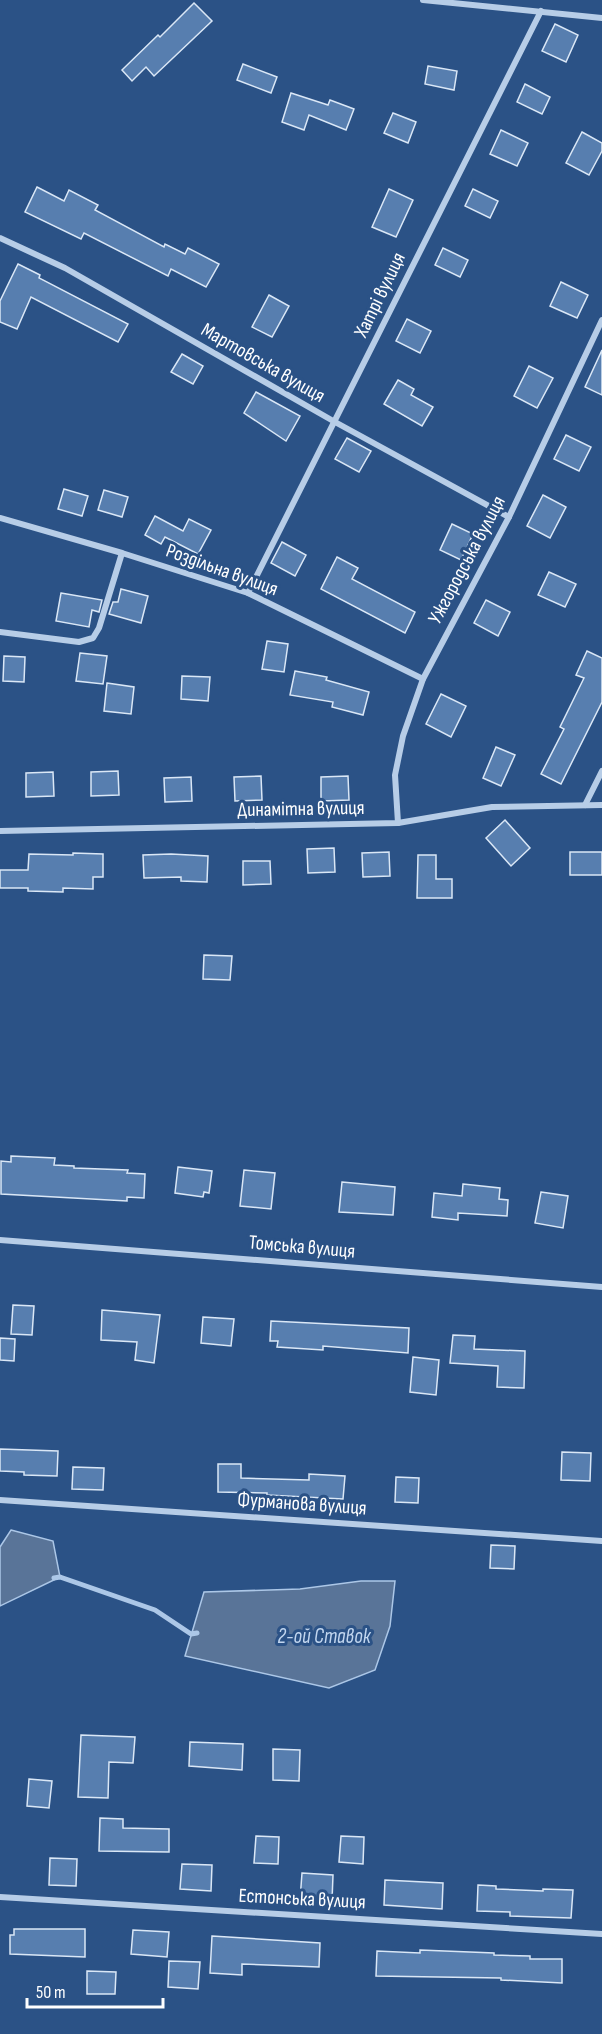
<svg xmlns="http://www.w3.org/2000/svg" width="602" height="2034" font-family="'Sofia Sans Condensed',sans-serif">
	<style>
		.water { fill: #597498; stroke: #acc7e7; stroke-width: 1.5 }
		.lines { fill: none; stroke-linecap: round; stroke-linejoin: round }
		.stream { stroke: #acc7e7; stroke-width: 5 }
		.building { fill: #577eaf; stroke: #dae7f6; stroke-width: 1.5 }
		.minor { stroke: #b7cde7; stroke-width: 6 }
		.labels { text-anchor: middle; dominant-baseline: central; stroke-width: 6; stroke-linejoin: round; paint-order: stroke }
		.street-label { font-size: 20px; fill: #fff; stroke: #2b5286 }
		.water-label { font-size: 21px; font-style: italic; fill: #c2d6ef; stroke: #2b5286 }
	</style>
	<rect width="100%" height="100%" fill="#2b5286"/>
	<g class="water">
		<polygon points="11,1530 53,1541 60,1577 0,1606 0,1547"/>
		<polygon points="361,1581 395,1581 390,1626 375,1670 329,1688 185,1656 204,1592 300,1589"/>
	</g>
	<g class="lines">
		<polyline class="stream" points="54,1578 60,1577 155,1610 191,1634 197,1633"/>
	</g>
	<g class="building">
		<polygon points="194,3 212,21 154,76 146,67 132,81 122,70 158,35 160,37"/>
		<polygon points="555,24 578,35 566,62 542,51"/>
		<polygon points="243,64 277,77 271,93 237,80"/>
		<polygon points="428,66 457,71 454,90 425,84"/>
		<polygon points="525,84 550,97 542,114 517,102"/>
		<polygon points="291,93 328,105 330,100 354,109 346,130 309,115 304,130 282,122"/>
		<polygon points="393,113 416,122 408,143 384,133"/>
		<polygon points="501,130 528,143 517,166 490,154"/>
		<polygon points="582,132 602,143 602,151 589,175 566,163"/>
		<polygon points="37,187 64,201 69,190 98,205 95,210 164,247 165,244 185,254 188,248 219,264 206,287 171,269 168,276 84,233 81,239 25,212"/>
		<polygon points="389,189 413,200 396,237 372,227"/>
		<polygon points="473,189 498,201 490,218 465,206"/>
		<polygon points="443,248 468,260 460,277 435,265"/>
		<polygon points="18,264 40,275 39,278 128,324 118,342 31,297 17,329 0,322 0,301"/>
		<polygon points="561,282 588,295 577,318 550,306"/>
		<polygon points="269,295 289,306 272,337 252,327"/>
		<polygon points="407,319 431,331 420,353 396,341"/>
		<polygon points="602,350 602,395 585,387"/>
		<polygon points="182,354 203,366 193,384 171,372"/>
		<polygon points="529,366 553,378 537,408 514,396"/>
		<polygon points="398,380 414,389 411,395 433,407 422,426 384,404"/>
		<polygon points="256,392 300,416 286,441 244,413"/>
		<polygon points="566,435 591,447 579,471 554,459"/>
		<polygon points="347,438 371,451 359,472 335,459"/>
		<polygon points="64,489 88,496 82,516 58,509"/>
		<polygon points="104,490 128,497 122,517 98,510"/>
		<polygon points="543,495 566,507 550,538 527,526"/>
		<polygon points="155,516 183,531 189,519 211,530 198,554 165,537 161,544 145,535"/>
		<polygon points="452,524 473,534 461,560 440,550"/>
		<polygon points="282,542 306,555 295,576 271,563"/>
		<polygon points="337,557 358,568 352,579 415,612 405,633 321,589"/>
		<polygon points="549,572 576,584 565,607 538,595"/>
		<polygon points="121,589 148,596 141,623 109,614 113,602 118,602"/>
		<polygon points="61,593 102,600 99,612 92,610 89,627 56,621"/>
		<polygon points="486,600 510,612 498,636 474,623"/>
		<polygon points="267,641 288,644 284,672 262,669"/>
		<polygon points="587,651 602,658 602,702 561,784 541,774 564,729 560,727 584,678 576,675"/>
		<polygon points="80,653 107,656 103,684 76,681"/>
		<polygon points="4,656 25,657 24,682 3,681"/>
		<polygon points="295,671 327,677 326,680 369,692 363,715 332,707 333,702 290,695"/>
		<polygon points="182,676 210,677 208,701 181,699"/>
		<polygon points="107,683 134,687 131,714 104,711"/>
		<polygon points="441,694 466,706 451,737 426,724"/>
		<polygon points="496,747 515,755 501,786 483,778"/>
		<polygon points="118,771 119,795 91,796 91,772"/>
		<polygon points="53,772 54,796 26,797 26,773"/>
		<polygon points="261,776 262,800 235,801 234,777"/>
		<polygon points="348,776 349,800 321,801 321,777"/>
		<polygon points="191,777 192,801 165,802 164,778"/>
		<polygon points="505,820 530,848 511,866 486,838"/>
		<polygon points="334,848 335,872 308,873 307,849"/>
		<polygon points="389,852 390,876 363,877 362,853"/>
		<rect x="570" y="852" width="32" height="23"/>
		<polygon points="73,853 103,854 103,877 93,877 93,889 63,888 63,892 28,891 28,888 0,888 0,870 28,870 29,854 73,855"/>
		<polygon points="171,854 208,856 207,882 181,881 181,877 144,878 143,855"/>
		<polygon points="418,855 436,855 436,879 452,879 452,898 417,898"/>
		<polygon points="243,861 270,861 271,884 243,885"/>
		<polygon points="204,955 232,956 230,980 203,979"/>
		<polygon points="11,1156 55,1158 54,1165 74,1166 74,1168 128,1170 127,1173 145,1174 144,1198 127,1197 127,1201 1,1194 1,1161 11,1162"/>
		<polygon points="178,1167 212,1171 209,1193 204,1192 203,1197 175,1193"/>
		<polygon points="244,1170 275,1173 271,1209 240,1206"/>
		<polygon points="342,1182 395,1187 393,1215 339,1212"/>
		<polygon points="463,1184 500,1188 499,1199 508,1200 507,1216 458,1213 458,1220 432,1217 434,1193 462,1196"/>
		<polygon points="541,1192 568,1196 563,1228 535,1223"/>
		<polygon points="13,1305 34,1306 32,1335 11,1334"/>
		<polygon points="102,1310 160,1315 154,1363 135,1360 137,1342 101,1340"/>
		<polygon points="203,1317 234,1319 231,1346 201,1343"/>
		<polygon points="271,1321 409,1328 408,1353 323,1346 323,1350 277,1347 278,1341 270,1341"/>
		<polygon points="453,1335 475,1336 474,1349 525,1351 524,1388 497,1387 498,1366 450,1363"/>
		<polygon points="0,1338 15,1339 14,1361 0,1360"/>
		<polygon points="413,1357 439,1360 436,1395 410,1392"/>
		<polygon points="0,1449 58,1451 57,1476 24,1475 24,1472 0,1471"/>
		<polygon points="562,1452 591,1453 590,1481 561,1480"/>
		<polygon points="218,1464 241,1464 241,1478 309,1480 309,1474 345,1476 343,1499 267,1495 267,1493 218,1492"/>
		<polygon points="73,1467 104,1468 103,1490 72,1489"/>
		<polygon points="396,1477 419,1478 418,1503 395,1502"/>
		<polygon points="491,1545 515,1546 514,1569 490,1568"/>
		<polygon points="81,1735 135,1737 133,1763 109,1762 108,1798 78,1797"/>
		<polygon points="190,1742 243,1744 242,1770 189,1766"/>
		<polygon points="273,1749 300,1750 299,1781 273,1780"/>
		<polygon points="29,1779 52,1781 49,1808 27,1806"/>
		<polygon points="100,1818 123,1819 123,1828 169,1829 169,1852 99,1851"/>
		<polygon points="256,1836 279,1837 278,1864 254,1863"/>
		<polygon points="341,1836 364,1837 363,1864 339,1862"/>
		<polygon points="50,1858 77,1859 76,1886 49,1885"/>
		<polygon points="182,1864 212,1865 211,1891 180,1889"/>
		<polygon points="302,1873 333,1875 332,1901 300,1900"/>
		<polygon points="385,1880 443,1883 442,1909 384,1905"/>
		<polygon points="478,1885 496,1886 496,1889 543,1891 543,1889 573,1890 571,1918 510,1916 510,1912 477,1911"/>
		<polygon points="14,1929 85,1929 85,1957 10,1954 10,1935 14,1935"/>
		<polygon points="133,1930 169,1932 167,1957 131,1954"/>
		<polygon points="212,1936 320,1943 319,1967 242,1964 242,1975 210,1973"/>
		<polygon points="420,1950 494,1953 494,1955 530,1956 530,1959 562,1959 562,1983 501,1980 501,1978 376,1976 377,1951 420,1953"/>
		<polygon points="169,1961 200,1962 198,1989 168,1987"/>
		<polygon points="87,1971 116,1972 115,1994 87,1994"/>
	</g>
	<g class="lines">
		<g class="minor">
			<polyline points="423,0 602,18"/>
			<polyline points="0,238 65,268 335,422 509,517"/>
			<polyline points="0,518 122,553 248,593 423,679"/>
			<polyline points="248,593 541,11"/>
			<polyline points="0,632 79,642 93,638 99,628 122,553"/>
			<polyline points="585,805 602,771"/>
			<polyline points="398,823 395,775 403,736 423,679 509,517 602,320"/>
			<polyline points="0,831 398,823 492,807 602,805"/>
			<polyline points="0,1240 602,1287"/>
			<polyline points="0,1500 602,1541"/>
			<polyline points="0,1897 602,1934"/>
		</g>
	</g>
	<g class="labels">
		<g class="street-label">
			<text transform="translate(380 295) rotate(-64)">Хатрі вулиця</text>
			<text transform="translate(263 363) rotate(30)">Мартовська вулиця</text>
			<text transform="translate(467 560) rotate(-62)">Ужгородська вулиця</text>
			<text transform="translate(222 570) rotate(20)">Роздільна вулиця</text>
			<text transform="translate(301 809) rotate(-1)">Динамітна вулиця</text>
			<text transform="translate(302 1247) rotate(5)">Томська вулиця</text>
			<text transform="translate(302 1504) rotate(4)">Фурманова вулиця</text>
			<text transform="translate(302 1899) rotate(3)">Естонська вулиця</text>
		</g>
		<g class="water-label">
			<text x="324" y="1636">2-ой Ставок</text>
		</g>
	</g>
	<path d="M27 1998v9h136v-9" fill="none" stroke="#ffffff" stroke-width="3"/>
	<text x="36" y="1998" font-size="18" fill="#ffffff" stroke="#2b5286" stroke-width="4.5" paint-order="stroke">50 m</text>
</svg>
